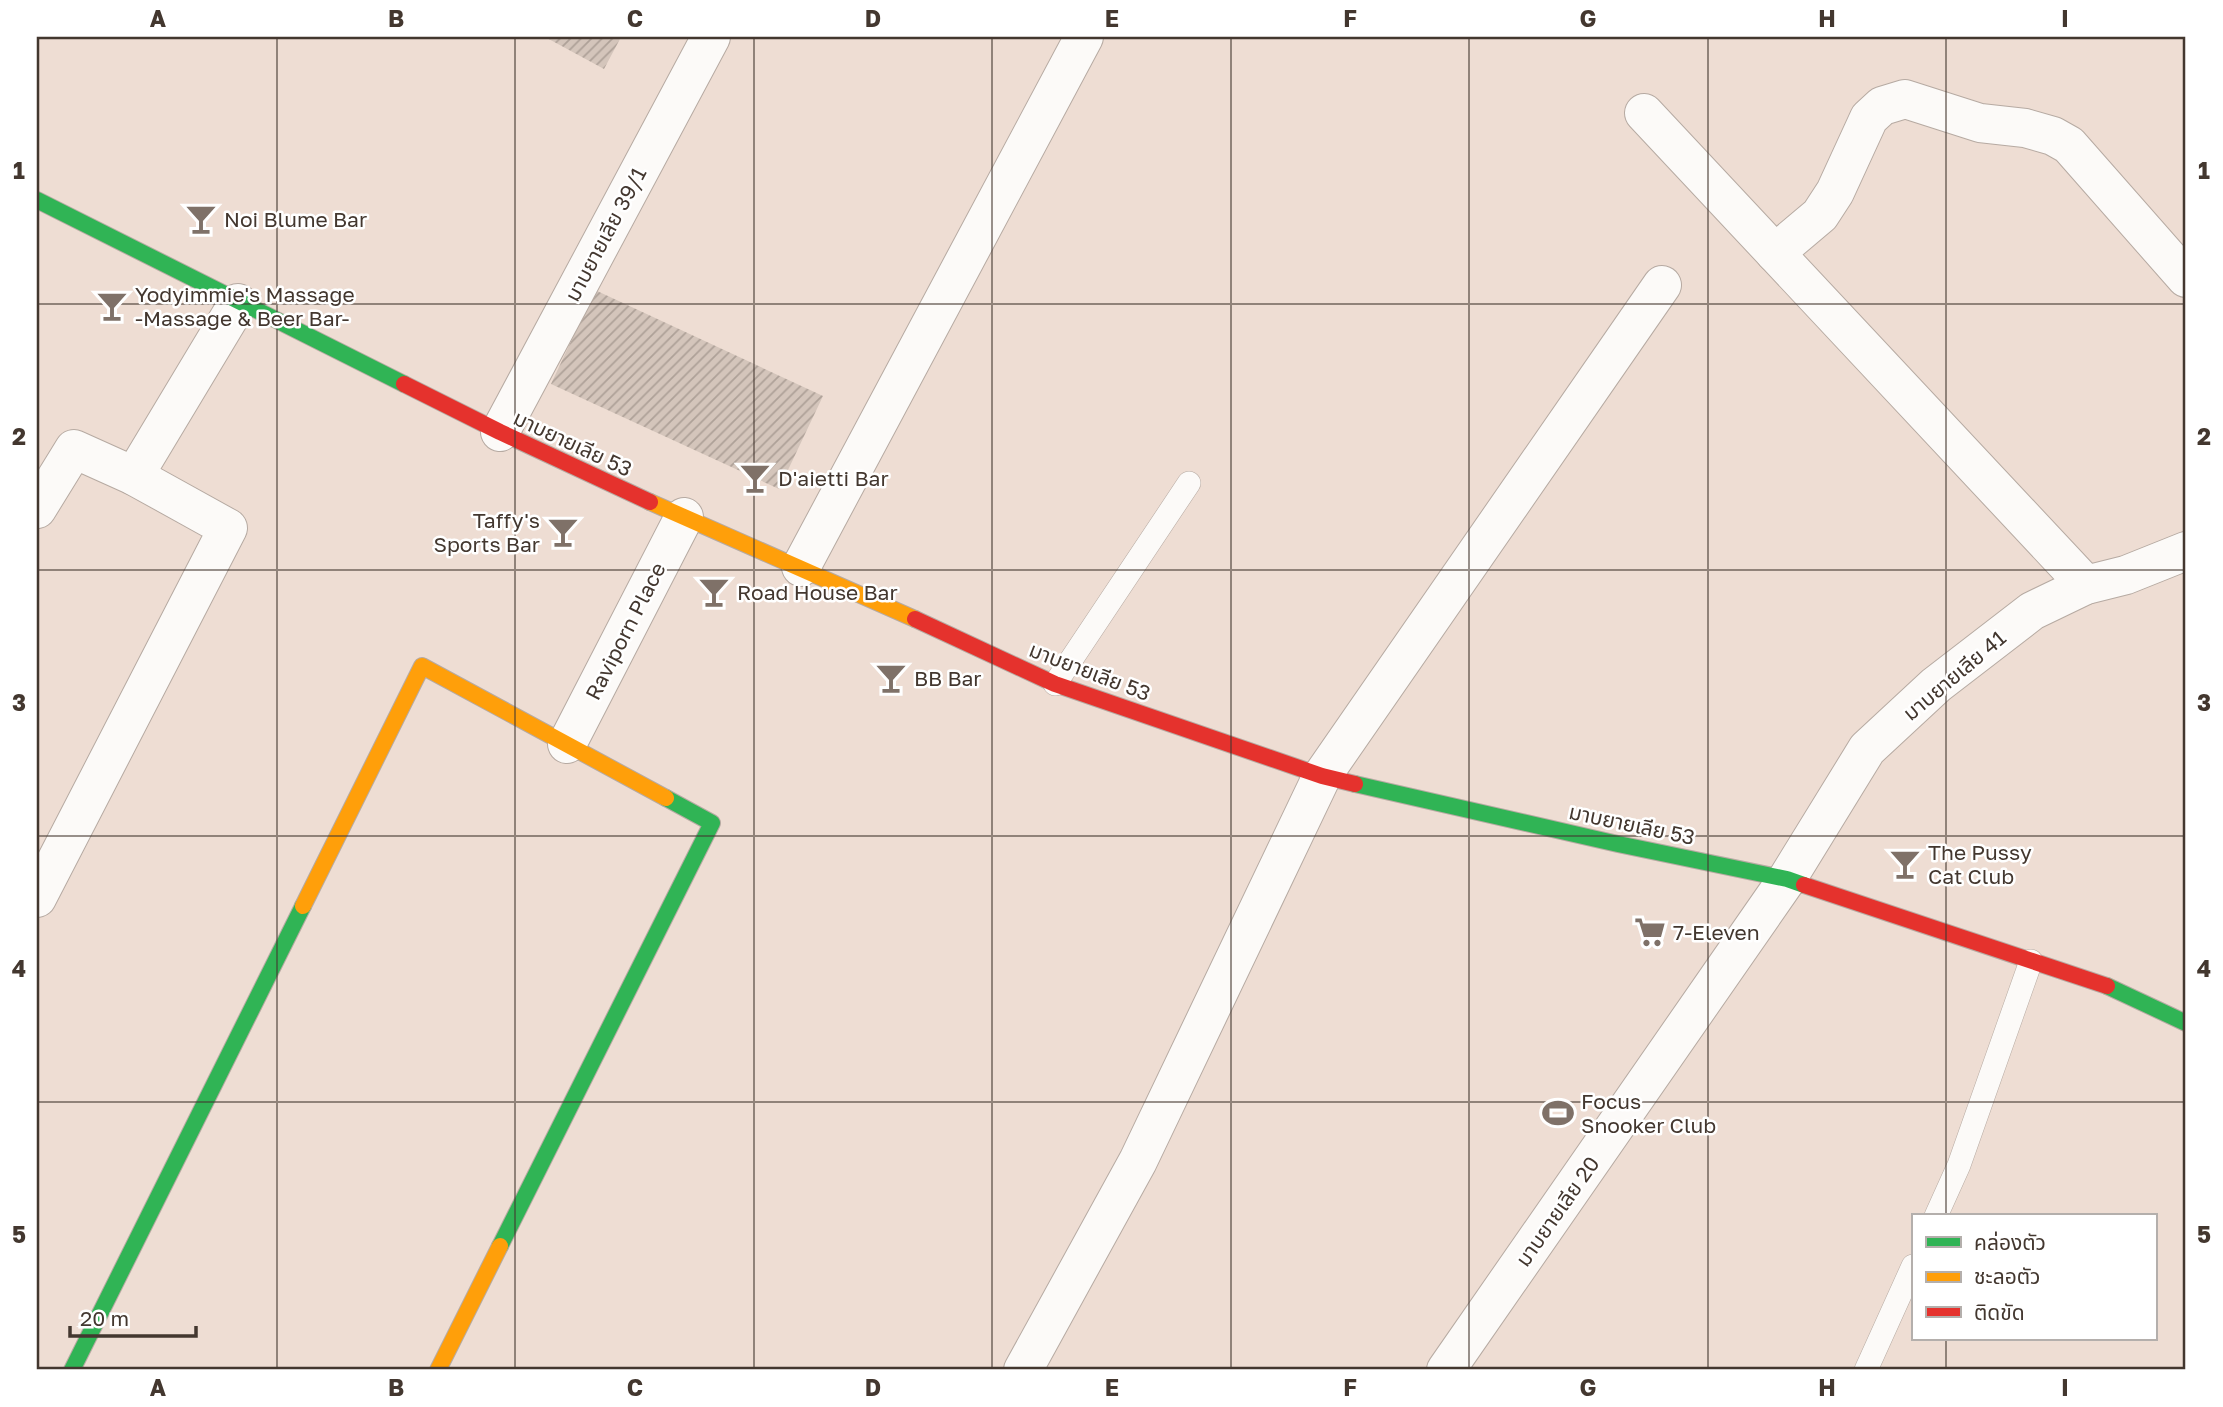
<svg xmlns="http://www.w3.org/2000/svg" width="2223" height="1407" font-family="'Golos Text','Noto Sans Thai',sans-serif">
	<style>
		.building { fill: url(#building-hatch) }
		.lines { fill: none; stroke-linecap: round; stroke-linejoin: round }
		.lane-casing { stroke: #b6aaa2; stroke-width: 24 }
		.street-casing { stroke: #b6aaa2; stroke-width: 40 }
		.fast-casing { stroke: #b6aaa2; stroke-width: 18 }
		.slow-casing { stroke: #b6aaa2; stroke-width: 18 }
		.jam-casing { stroke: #b6aaa2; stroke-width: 18 }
		.lane { stroke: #fcfaf8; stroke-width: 23 }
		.street { stroke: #fcfaf8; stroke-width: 38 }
		.fast { stroke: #30b455; stroke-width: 16 }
		.slow { stroke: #ff9f0a; stroke-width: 16 }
		.jam { stroke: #e5322d; stroke-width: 16 }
		.grid { fill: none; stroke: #43372f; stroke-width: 2; stroke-opacity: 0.55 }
		.labels { text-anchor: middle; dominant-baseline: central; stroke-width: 5; stroke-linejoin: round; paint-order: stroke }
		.poi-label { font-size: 21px; fill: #43372f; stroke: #fff; text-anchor: start }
		.street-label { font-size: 21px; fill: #43372f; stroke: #fff }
		.neatline { fill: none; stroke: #43372f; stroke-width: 2.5 }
		.grid-label { font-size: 23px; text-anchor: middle; font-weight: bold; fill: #43372f }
	</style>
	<defs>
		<pattern id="building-hatch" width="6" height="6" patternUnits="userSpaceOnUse" patternTransform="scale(1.75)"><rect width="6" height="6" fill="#d4c5bb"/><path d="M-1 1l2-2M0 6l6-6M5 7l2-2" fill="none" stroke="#aea198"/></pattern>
	</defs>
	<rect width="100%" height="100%" fill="#eeddd3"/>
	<g class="building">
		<polygon points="545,37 621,37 604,69"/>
		<polygon points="595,290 823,396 779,489 551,384"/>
	</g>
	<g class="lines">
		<defs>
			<g id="lane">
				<polyline points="1055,684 1189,483"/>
				<polyline points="1936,1216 1959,1165 2031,961"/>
				<polyline points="1866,1370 1913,1266"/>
			</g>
			<g id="street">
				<polyline points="1644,113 2086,585"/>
				<polyline points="1775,253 1820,215 1835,192 1869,118 1882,106 1905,99 1980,123 2025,128 2053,136 2069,145 2186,278"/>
				<polyline points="500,432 711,37"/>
				<polyline points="134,476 238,303"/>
				<polyline points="37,509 74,449 134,476 228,528 37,898"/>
				<polyline points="801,567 1084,37"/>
				<polyline points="567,744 684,517"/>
				<polyline points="1023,1370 1138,1161 1322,776 1662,285"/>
				<polyline points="1446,1370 1787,879 1867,749 1936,685 2032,611 2086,585 2126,575 2186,551"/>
			</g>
			<g id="fast">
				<polyline points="37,200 404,384"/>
				<polyline points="1355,784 1618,844 1787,879 1804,885"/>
				<polyline points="2107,986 2186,1023"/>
				<polyline points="500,1246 712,823 666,798"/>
				<polyline points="72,1370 303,906"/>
			</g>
			<g id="slow">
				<polyline points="650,502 915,619"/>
				<polyline points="303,906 422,666 666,798"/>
				<polyline points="438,1370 500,1246"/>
			</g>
			<g id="jam">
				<polyline points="404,384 500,432 650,502"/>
				<polyline points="915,619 1055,684 1322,776 1355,784"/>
				<polyline points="1804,885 2107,986"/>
			</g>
		</defs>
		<use href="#lane" class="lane-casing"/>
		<use href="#street" class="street-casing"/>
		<use href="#fast" class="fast-casing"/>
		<use href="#slow" class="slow-casing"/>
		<use href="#jam" class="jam-casing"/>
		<use href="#lane" class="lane"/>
		<use href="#street" class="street"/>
		<use href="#fast" class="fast"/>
		<use href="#slow" class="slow"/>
		<use href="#jam" class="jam"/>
	</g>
	<path class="grid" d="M277 37V1370M515 37V1370M754 37V1370M992 37V1370M1231 37V1370M1469 37V1370M1708 37V1370M1946 37V1216M37 304H2186M37 570H2186M37 836H2186M37 1102H2186M1946 1339V1370"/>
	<defs>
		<symbol id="bar-bare" viewBox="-9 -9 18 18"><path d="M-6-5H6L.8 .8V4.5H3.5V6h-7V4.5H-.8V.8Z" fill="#7f7168" stroke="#fff" stroke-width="2.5" paint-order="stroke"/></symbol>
		<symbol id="supermarket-bare" viewBox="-9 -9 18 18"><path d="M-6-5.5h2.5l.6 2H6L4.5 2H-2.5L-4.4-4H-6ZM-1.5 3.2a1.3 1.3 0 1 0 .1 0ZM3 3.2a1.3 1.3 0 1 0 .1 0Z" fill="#7f7168" stroke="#fff" stroke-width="2.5" paint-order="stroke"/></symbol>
		<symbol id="stadium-bare" viewBox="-9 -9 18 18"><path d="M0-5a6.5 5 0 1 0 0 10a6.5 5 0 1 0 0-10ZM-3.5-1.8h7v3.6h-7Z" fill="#7f7168" stroke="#fff" stroke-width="2.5" paint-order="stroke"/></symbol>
	</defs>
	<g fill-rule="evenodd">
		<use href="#bar-bare" x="179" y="197" width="44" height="44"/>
		<use href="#bar-bare" x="90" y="284" width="44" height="44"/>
		<use href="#bar-bare" x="733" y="456" width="44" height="44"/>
		<use href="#bar-bare" x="541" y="510" width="44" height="44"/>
		<use href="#bar-bare" x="692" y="570" width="44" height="44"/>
		<use href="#bar-bare" x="869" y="656" width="44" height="44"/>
		<use href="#bar-bare" x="1883" y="842" width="44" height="44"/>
		<use href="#supermarket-bare" x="1628" y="910" width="44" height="44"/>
		<use href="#stadium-bare" x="1536" y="1091" width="44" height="44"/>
	</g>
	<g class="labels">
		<g class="poi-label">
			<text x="224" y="219">Noi Blume Bar</text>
			<text x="135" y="294">Yodyimmie's Massage<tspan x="135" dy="24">-Massage &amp; Beer Bar-</tspan></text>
			<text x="778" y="478">D'aietti Bar</text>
			<text x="540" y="520" text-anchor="end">Taffy's<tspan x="540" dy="24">Sports Bar</tspan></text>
			<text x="737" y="592">Road House Bar</text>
			<text x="914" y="678">BB Bar</text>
			<text x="1928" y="852">The Pussy<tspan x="1928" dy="24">Cat Club</tspan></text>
			<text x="1673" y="932">7-Eleven</text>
			<text x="1581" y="1101">Focus<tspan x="1581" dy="24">Snooker Club</tspan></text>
		</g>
		<g class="street-label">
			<text transform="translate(605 234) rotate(-62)">มาบยายเลีย 39/1</text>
			<text transform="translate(573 443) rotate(25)">มาบยายเลีย 53</text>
			<text transform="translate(625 631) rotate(-63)">Raviporn Place</text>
			<text transform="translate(1090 671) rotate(21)">มาบยายเลีย 53</text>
			<text transform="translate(1954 675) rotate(-40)">มาบยายเลีย 41</text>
			<text transform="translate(1632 824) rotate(12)">มาบยายเลีย 53</text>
			<text transform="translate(1557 1211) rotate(-55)">มาบยายเลีย 20</text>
		</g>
	</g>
	<rect width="2223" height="1407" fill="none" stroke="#ffffff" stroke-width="77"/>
	<rect x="1912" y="1214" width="245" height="126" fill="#ffffff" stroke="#b4afac" stroke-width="2"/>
	<rect x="1926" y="1237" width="35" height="10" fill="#30b455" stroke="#b4afac" stroke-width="2"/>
	<text x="1974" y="1250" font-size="21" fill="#43372f">คล่องตัว</text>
	<rect x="1926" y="1272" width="35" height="10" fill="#ff9f0a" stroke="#b4afac" stroke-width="2"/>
	<text x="1974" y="1284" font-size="21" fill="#43372f">ชะลอตัว</text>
	<rect x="1926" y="1307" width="35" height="10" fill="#e5322d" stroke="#b4afac" stroke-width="2"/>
	<text x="1974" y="1320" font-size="21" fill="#43372f">ติดขัด</text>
	<path d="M70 1326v10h126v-10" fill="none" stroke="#43372f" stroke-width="3.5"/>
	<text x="80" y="1326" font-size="21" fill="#43372f" stroke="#ffffff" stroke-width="5" paint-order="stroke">20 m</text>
	<rect x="38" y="38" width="2146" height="1330" class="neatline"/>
	<g class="grid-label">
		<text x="158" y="27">A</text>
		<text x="396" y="27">B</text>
		<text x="635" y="27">C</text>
		<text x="873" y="27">D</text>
		<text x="1112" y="27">E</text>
		<text x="1350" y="27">F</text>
		<text x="1588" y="27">G</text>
		<text x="1827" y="27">H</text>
		<text x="2065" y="27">I</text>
		<text x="19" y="179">1</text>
		<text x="2204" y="179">1</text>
		<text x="19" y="445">2</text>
		<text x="2204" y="445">2</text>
		<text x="19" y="711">3</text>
		<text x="2204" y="711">3</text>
		<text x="19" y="977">4</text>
		<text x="2204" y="977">4</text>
		<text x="19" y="1243">5</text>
		<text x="2204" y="1243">5</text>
		<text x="158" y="1396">A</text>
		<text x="396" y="1396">B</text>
		<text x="635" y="1396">C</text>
		<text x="873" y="1396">D</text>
		<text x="1112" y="1396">E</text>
		<text x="1350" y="1396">F</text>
		<text x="1588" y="1396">G</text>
		<text x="1827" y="1396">H</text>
		<text x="2065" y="1396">I</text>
	</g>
</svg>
